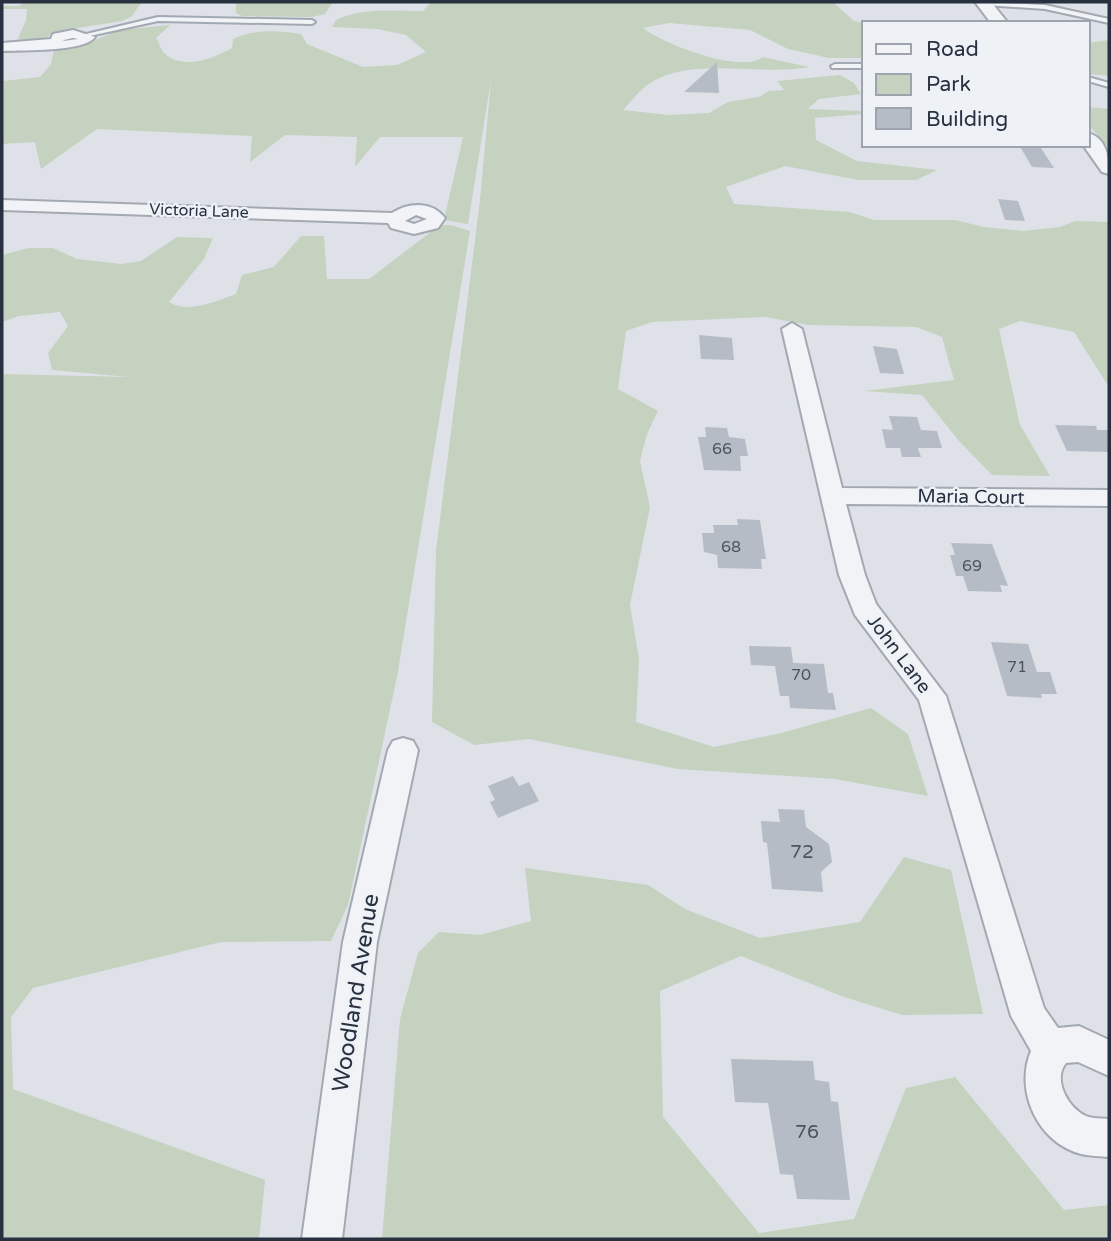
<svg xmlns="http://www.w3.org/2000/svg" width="1111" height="1241" font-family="'Varela Round',sans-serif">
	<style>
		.green { fill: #c4d2bf }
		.building { fill: #b5bcc5 }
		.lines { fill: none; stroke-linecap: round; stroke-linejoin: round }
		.service-casing { stroke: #a3a9b2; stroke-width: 4 }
		.minor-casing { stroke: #a3a9b2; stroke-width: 4 }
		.tertiary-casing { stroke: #a3a9b2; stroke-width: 4 }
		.service { fill: #f1f3f6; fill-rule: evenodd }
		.minor { fill: #f1f3f6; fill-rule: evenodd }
		.tertiary { fill: #f1f3f6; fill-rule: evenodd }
		.labels { text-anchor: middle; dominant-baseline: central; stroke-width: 5; stroke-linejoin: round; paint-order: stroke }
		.far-street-label { font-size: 16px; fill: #273140; stroke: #eef1f6 }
		.number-label { font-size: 16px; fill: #4a5461 }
		.street-label { font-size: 19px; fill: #273140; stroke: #eef1f6 }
		.near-number-label { font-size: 19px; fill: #4a5461 }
		.near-street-label { font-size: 23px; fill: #273140; stroke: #eef1f6 }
	</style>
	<rect width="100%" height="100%" fill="#dee2e8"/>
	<g class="green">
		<polygon points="24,2 142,2 131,17 122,21 65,30 36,41 18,39 26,20 27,9 2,9 2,6 19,6"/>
		<polygon points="236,2 333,2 325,14 312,17 242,16 236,13"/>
		<path d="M431 2H833L854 21 864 23V58H829L788 49 750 30 669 23 643 28C661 43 742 75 763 57L809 67C761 77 688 54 646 86 638 92 631 102 623 110L669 115 709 113 728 102 759 97 769 91 784 90 777 81 840 75 854 83 861 94 819 99 808 109 864 111V114L815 118 816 140 857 161 937 170 916 180H858L785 166 726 187 734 204 850 212 874 220H955L984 227 1022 231 1060 227 1075 221 1109 222V387L1074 332 1020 321 999 329 1020 425 1050 476 992 475 959 441 922 395 864 391 954 380 942 337 916 327 809 325 765 317 652 322 626 331 618 389 658 411 647 434 640 461 650 507 630 605 639 659 636 722 714 747 781 733 871 708 908 734 928 796 835 779 678 769 529 739 474 745 432 722 436 551 480 200 491 80 468 224 444 220 463 137H380L355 167 357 137 285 135 250 162 252 136 97 129 41 169 35 142 2 144V81L40 77 51 64 54 49 88 43 119 30 170 25 156 38C159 42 161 50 164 53 183 71 214 58 232 48L233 39C254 29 279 30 301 34L307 44 363 67 397 65 426 52 406 35 377 29 332 27 336 20C363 7 393 11 423 11Z"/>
		<polygon points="1109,40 1109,76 1088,74 1088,43"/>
		<polygon points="1088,107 1109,109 1109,149 1088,124"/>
		<path d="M440 225H451L470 231 397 677 348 905 331 941 221 942 33 988 11 1017 13 1089 265 1180 259 1239H2V374L129 377 52 370 48 353 68 326 60 312 19 316 2 322V255L29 248H53L77 259 121 264 141 261 177 237 213 238 204 259 169 302C188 314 217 301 236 294L242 275 274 267 301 236H324L327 279H369Z"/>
		<polygon points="904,857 951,870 983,1014 902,1015 844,997 741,956 660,991 663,1117 759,1233 854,1219 906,1088 955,1077 1064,1210 1109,1205 1109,1239 382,1239 400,1019 418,953 439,932 480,935 531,921 525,868 648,885 685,909 760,938 860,922"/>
	</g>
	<g class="building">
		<polygon points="717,62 719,93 684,92"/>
		<polygon points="1019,145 1039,145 1054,168 1032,167"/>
		<polygon points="998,199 1018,201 1025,221 1005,220"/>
		<polygon points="699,335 732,338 734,360 701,359"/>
		<polygon points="873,346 897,349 904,374 880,373"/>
		<polygon points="889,416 917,417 921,430 937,431 942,448 918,448 921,457 902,457 900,448 886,448 882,429 893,430"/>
		<polygon points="1055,425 1096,426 1097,430 1109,430 1109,452 1067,451"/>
		<polygon points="705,427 727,428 729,437 745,439 748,456 740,456 741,471 704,470 698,437 706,437"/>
		<polygon points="737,519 760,520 766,559 761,559 762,569 718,568 717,555 704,552 702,533 714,533 713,525 738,525"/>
		<polygon points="951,543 992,544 1008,586 1000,585 1002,592 968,591 963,576 956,576 950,555 955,555"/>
		<polygon points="991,642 1028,644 1037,672 1050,672 1057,694 1041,694 1042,698 1007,696"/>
		<polygon points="749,646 791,647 793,663 824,664 828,693 833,693 836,710 790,708 789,696 780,696 775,666 751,665"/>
		<polygon points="513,776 519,786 529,782 539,801 498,818 490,802 495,800 488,786"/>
		<polygon points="778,809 804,810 806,827 829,844 832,862 821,872 823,892 772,889 767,843 763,842 761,821 780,822"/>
		<polygon points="731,1059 813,1061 815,1080 829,1082 831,1101 838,1102 850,1200 797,1199 793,1175 780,1174 768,1103 735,1102"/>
	</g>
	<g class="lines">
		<defs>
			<g id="service">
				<polygon points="982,2 1045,5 1109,19 1109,23 1045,9 984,5"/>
				<polygon points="158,17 312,20 315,22 312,24 158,21 85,37 82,35"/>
				<polygon points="835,64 864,64 864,68 832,68 831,66"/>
				<polygon points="1088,77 1109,83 1109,87 1088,81"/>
			</g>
			<g id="minor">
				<path d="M73 30 95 37C85 52 23 50 2 51V43L51 39 53 34ZM73 38 78 39 63 41 64 40Z"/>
				<path d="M2 200 392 213C409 202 432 201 445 218L438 228 414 234 391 228 388 223 2 210ZM416 215 427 219 414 224 405 221Z"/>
				<path d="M792 323 802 329 842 488 1109 490V506L846 504 865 575 876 604 946 696 1044 1008 1058 1028 1079 1026 1109 1040V1076L1078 1062 1066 1063C1052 1080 1069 1109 1086 1116 1093 1119 1102 1118 1109 1119V1157C1100 1156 1090 1156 1081 1154 1038 1143 1014 1091 1031 1051L1011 1016 919 700 855 615 839 575 782 329Z"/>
				<polygon points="403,738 413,741 418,750 377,942 342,1239 302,1239 343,942 388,750 393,741"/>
			</g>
			<g id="tertiary">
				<polygon points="975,2 991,2 1008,23 991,23"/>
				<path d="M1088 133C1107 138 1109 158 1109 174L1102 172 1083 145H1088Z"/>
			</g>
		</defs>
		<use href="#service" class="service-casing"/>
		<use href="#minor" class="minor-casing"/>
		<use href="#tertiary" class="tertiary-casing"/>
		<use href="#service" class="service"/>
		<use href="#minor" class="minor"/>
		<use href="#tertiary" class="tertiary"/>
	</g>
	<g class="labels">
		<g class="far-street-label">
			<text transform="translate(199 211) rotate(2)">Victoria Lane</text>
		</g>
		<g class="number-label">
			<text x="722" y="449">66</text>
			<text x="731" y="547">68</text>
			<text x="972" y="566">69</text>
			<text x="1017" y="667">71</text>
			<text x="801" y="675">70</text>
		</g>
		<g class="street-label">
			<text transform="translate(971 497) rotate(1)">Maria Court</text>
			<text transform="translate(899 654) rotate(53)">John Lane</text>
		</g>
		<g class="near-number-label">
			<text x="802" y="852">72</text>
			<text x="807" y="1132">76</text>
		</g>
		<g class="near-street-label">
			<text transform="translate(356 993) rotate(-81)">Woodland Avenue</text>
		</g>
	</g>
	<rect width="1111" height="1241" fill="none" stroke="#273140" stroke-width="7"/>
	<rect x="862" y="21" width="228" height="126" fill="#eef1f6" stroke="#9ea4ad" stroke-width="2"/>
	<rect x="876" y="44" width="35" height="10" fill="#f1f3f6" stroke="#9ea4ad" stroke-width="2"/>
	<text x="926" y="56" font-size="21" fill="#273140">Road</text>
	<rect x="876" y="74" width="35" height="21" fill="#c4d2bf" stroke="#9ea4ad" stroke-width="2"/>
	<text x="926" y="91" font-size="21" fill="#273140">Park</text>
	<rect x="876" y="108" width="35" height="21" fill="#b5bcc5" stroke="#9ea4ad" stroke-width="2"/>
	<text x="926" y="126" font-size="21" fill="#273140">Building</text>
</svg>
